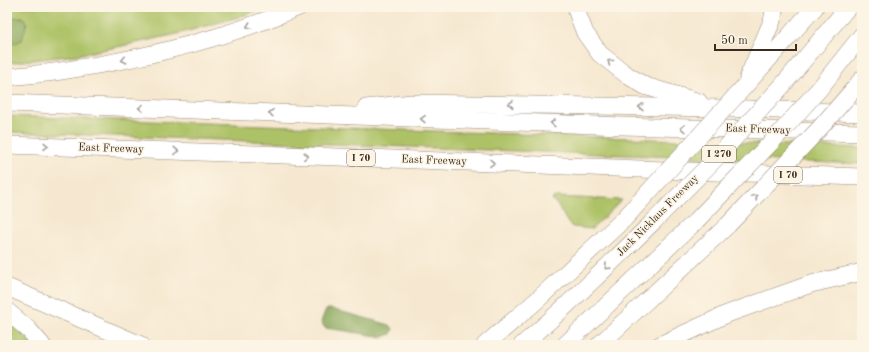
<svg xmlns="http://www.w3.org/2000/svg" width="869" height="352" font-family="'Old Standard TT',serif">
	<style>
		.green { fill: #adc266; stroke: #747642 }
		.forest { fill: #8aa85b; stroke: #62693c }
		.lines { fill: none; stroke-linecap: round; stroke-linejoin: round }
		.motorway-casing { stroke: #988977; stroke-width: 18 }
		.motorway { stroke: #fff; stroke-width: 17 }
		.motorway-bridge-casing { stroke: #988977; stroke-width: 18; stroke-linecap: butt }
		.motorway-bridge { stroke: #fff; stroke-width: 17 }
		.oneway { stroke: #a79f9a }
		.labels { text-anchor: middle; dominant-baseline: central; stroke-width: 3; stroke-linejoin: round; paint-order: stroke }
		.shield { fill: #fcf5e5; stroke: #75675a; stroke-width: 1 }
		.shield-label { font-size: 10px; font-weight: bold; fill: #3b2a1e }
		.street-label { font-size: 11px; fill: #3b2a1e; stroke: #fcf5e5 }
	</style>
	<rect width="100%" height="100%" fill="#fcf5e5"/>
	<filter id="ink" filterUnits="userSpaceOnUse"><feTurbulence type="fractalNoise" baseFrequency=".025" numOctaves="2"/><feDisplacementMap in="SourceGraphic" scale="8" xChannelSelector="R" yChannelSelector="G"/><feConvolveMatrix kernelMatrix="1 2 1 2 8 2 1 2 1" color-interpolation-filters="sRGB"/></filter>
	<filter id="wash" filterUnits="userSpaceOnUse"><feTurbulence type="fractalNoise" baseFrequency=".012" numOctaves="4" result="noise"/><feDisplacementMap in="SourceGraphic" scale="16" xChannelSelector="R" yChannelSelector="G"/><feGaussianBlur stdDeviation="0.9" result="paint"/><feColorMatrix in="noise" values="0 0 0 0 0 0 0 0 0 0 0 0 0 0 0 0 0 1.4 0 .05"/><feComposite in="paint" operator="in"/></filter>
	<g filter="url(#wash)">
		<rect width="100%" height="100%" fill="#f6e8d0"/>
		<g class="green">
			<polygon points="7,7 267,7 239,17 177,34 122,46 76,55 7,63 7,46 11,45 23,17 7,18"/>
			<polygon points="7,116 632,138 862,148 862,164 7,132"/>
			<polygon points="555,197 622,200 592,229 573,227 568,223 558,206 552,199"/>
			<polygon points="7,320 34,345 7,345"/>
		</g>
		<g class="forest">
			<polygon points="23,17 27,22 22,40 11,45 7,46 7,18"/>
			<polygon points="328,309 332,309 390,325 393,329 391,334 383,337 346,331 325,328 321,322 325,311"/>
		</g>
	</g>
	<g filter="url(#ink)">
		<g class="lines">
			<defs>
				<g id="motorway">
					<polyline points="576,7 578,15 585,33 600,54 627,75 645,86 699,102"/>
					<path d="M7 77C25 75 43 74 61 71 142 59 224 39 299 7"/>
					<polyline points="748,77 772,21 775,7"/>
					<polyline points="782,86 848,7"/>
					<polyline points="743,88 815,7"/>
					<polyline points="820,88 862,35"/>
					<polyline points="854,89 862,79"/>
					<polyline points="7,103 623,126 862,133"/>
					<polyline points="366,108 412,103 722,108 862,113"/>
					<polyline points="7,145 393,159 714,172 862,177"/>
					<polyline points="7,287 141,345"/>
					<polyline points="7,311 29,330 42,345"/>
					<polyline points="485,345 535,302 624,219"/>
					<path d="M522 345C568 306 611 263 655 220"/>
					<polyline points="565,345 696,221"/>
					<polyline points="599,345 728,225"/>
					<polyline points="660,345 727,314 811,284 862,272"/>
				</g>
			</defs>
			<use href="#motorway" class="motorway-casing"/>
			<use href="#motorway" class="motorway"/>
			<defs>
				<g id="motorway-bridge">
					<polyline points="624,219 743,88"/>
					<polyline points="655,220 720,154 782,86"/>
					<polyline points="696,221 780,133 820,88"/>
					<polyline points="728,225 819,129 854,89"/>
				</g>
			</defs>
			<use href="#motorway-bridge" class="motorway-bridge-casing"/>
			<use href="#motorway-bridge" class="motorway-bridge"/>
		</g>
		<defs><path id="oneway-chevron" d="M-2-3.5L2.5 0L-2 3.5" fill="none" stroke-width="1.6" stroke-linecap="round" stroke-linejoin="round"/></defs>
		<g class="oneway">
			<use href="#oneway-chevron" transform="translate(249 26) rotate(160)"/>
			<use href="#oneway-chevron" transform="translate(124 60) rotate(167)"/>
			<use href="#oneway-chevron" transform="translate(610 62) rotate(-142)"/>
			<use href="#oneway-chevron" transform="translate(511 104) rotate(-179)"/>
			<use href="#oneway-chevron" transform="translate(641 107) rotate(-179)"/>
			<use href="#oneway-chevron" transform="translate(141 108) rotate(-178)"/>
			<use href="#oneway-chevron" transform="translate(271 113) rotate(-178)"/>
			<use href="#oneway-chevron" transform="translate(423 119) rotate(-178)"/>
			<use href="#oneway-chevron" transform="translate(553 123) rotate(-178)"/>
			<use href="#oneway-chevron" transform="translate(683 128) rotate(-178)"/>
			<use href="#oneway-chevron" transform="translate(46 146) rotate(2)"/>
			<use href="#oneway-chevron" transform="translate(176 151) rotate(2)"/>
			<use href="#oneway-chevron" transform="translate(306 156) rotate(2)"/>
			<use href="#oneway-chevron" transform="translate(492 163) rotate(2)"/>
			<use href="#oneway-chevron" transform="translate(755 197) rotate(-46)"/>
			<use href="#oneway-chevron" transform="translate(607 267) rotate(136)"/>
		</g>
	</g>
	<g class="labels">
		<g class="shield">
			<rect x="702" y="146" width="34" height="16" rx="3"/>
			<rect x="347" y="150" width="28" height="16" rx="3"/>
			<rect x="774" y="167" width="28" height="16" rx="3"/>
		</g>
		<g class="shield-label">
			<text x="719" y="154">I 270</text>
			<text x="361" y="158">I 70</text>
			<text x="788" y="175">I 70</text>
		</g>
		<g class="street-label">
			<text transform="translate(758 130) rotate(2)">East Freeway</text>
			<text transform="translate(111 149) rotate(2)">East Freeway</text>
			<text transform="translate(434 161) rotate(2)">East Freeway</text>
			<text transform="translate(658 216) rotate(-45)">Jack Nicklaus Freeway</text>
		</g>
	</g>
	<rect width="869" height="352" fill="none" stroke="#fcf5e5" stroke-width="24"/>
	<path d="M715 44v6h81v-6" fill="none" stroke="#3b2a1e" stroke-width="2"/>
	<text x="721" y="44" font-size="12" fill="#3b2a1e" stroke="#fcf5e5" stroke-width="3" paint-order="stroke">50 m</text>
</svg>
